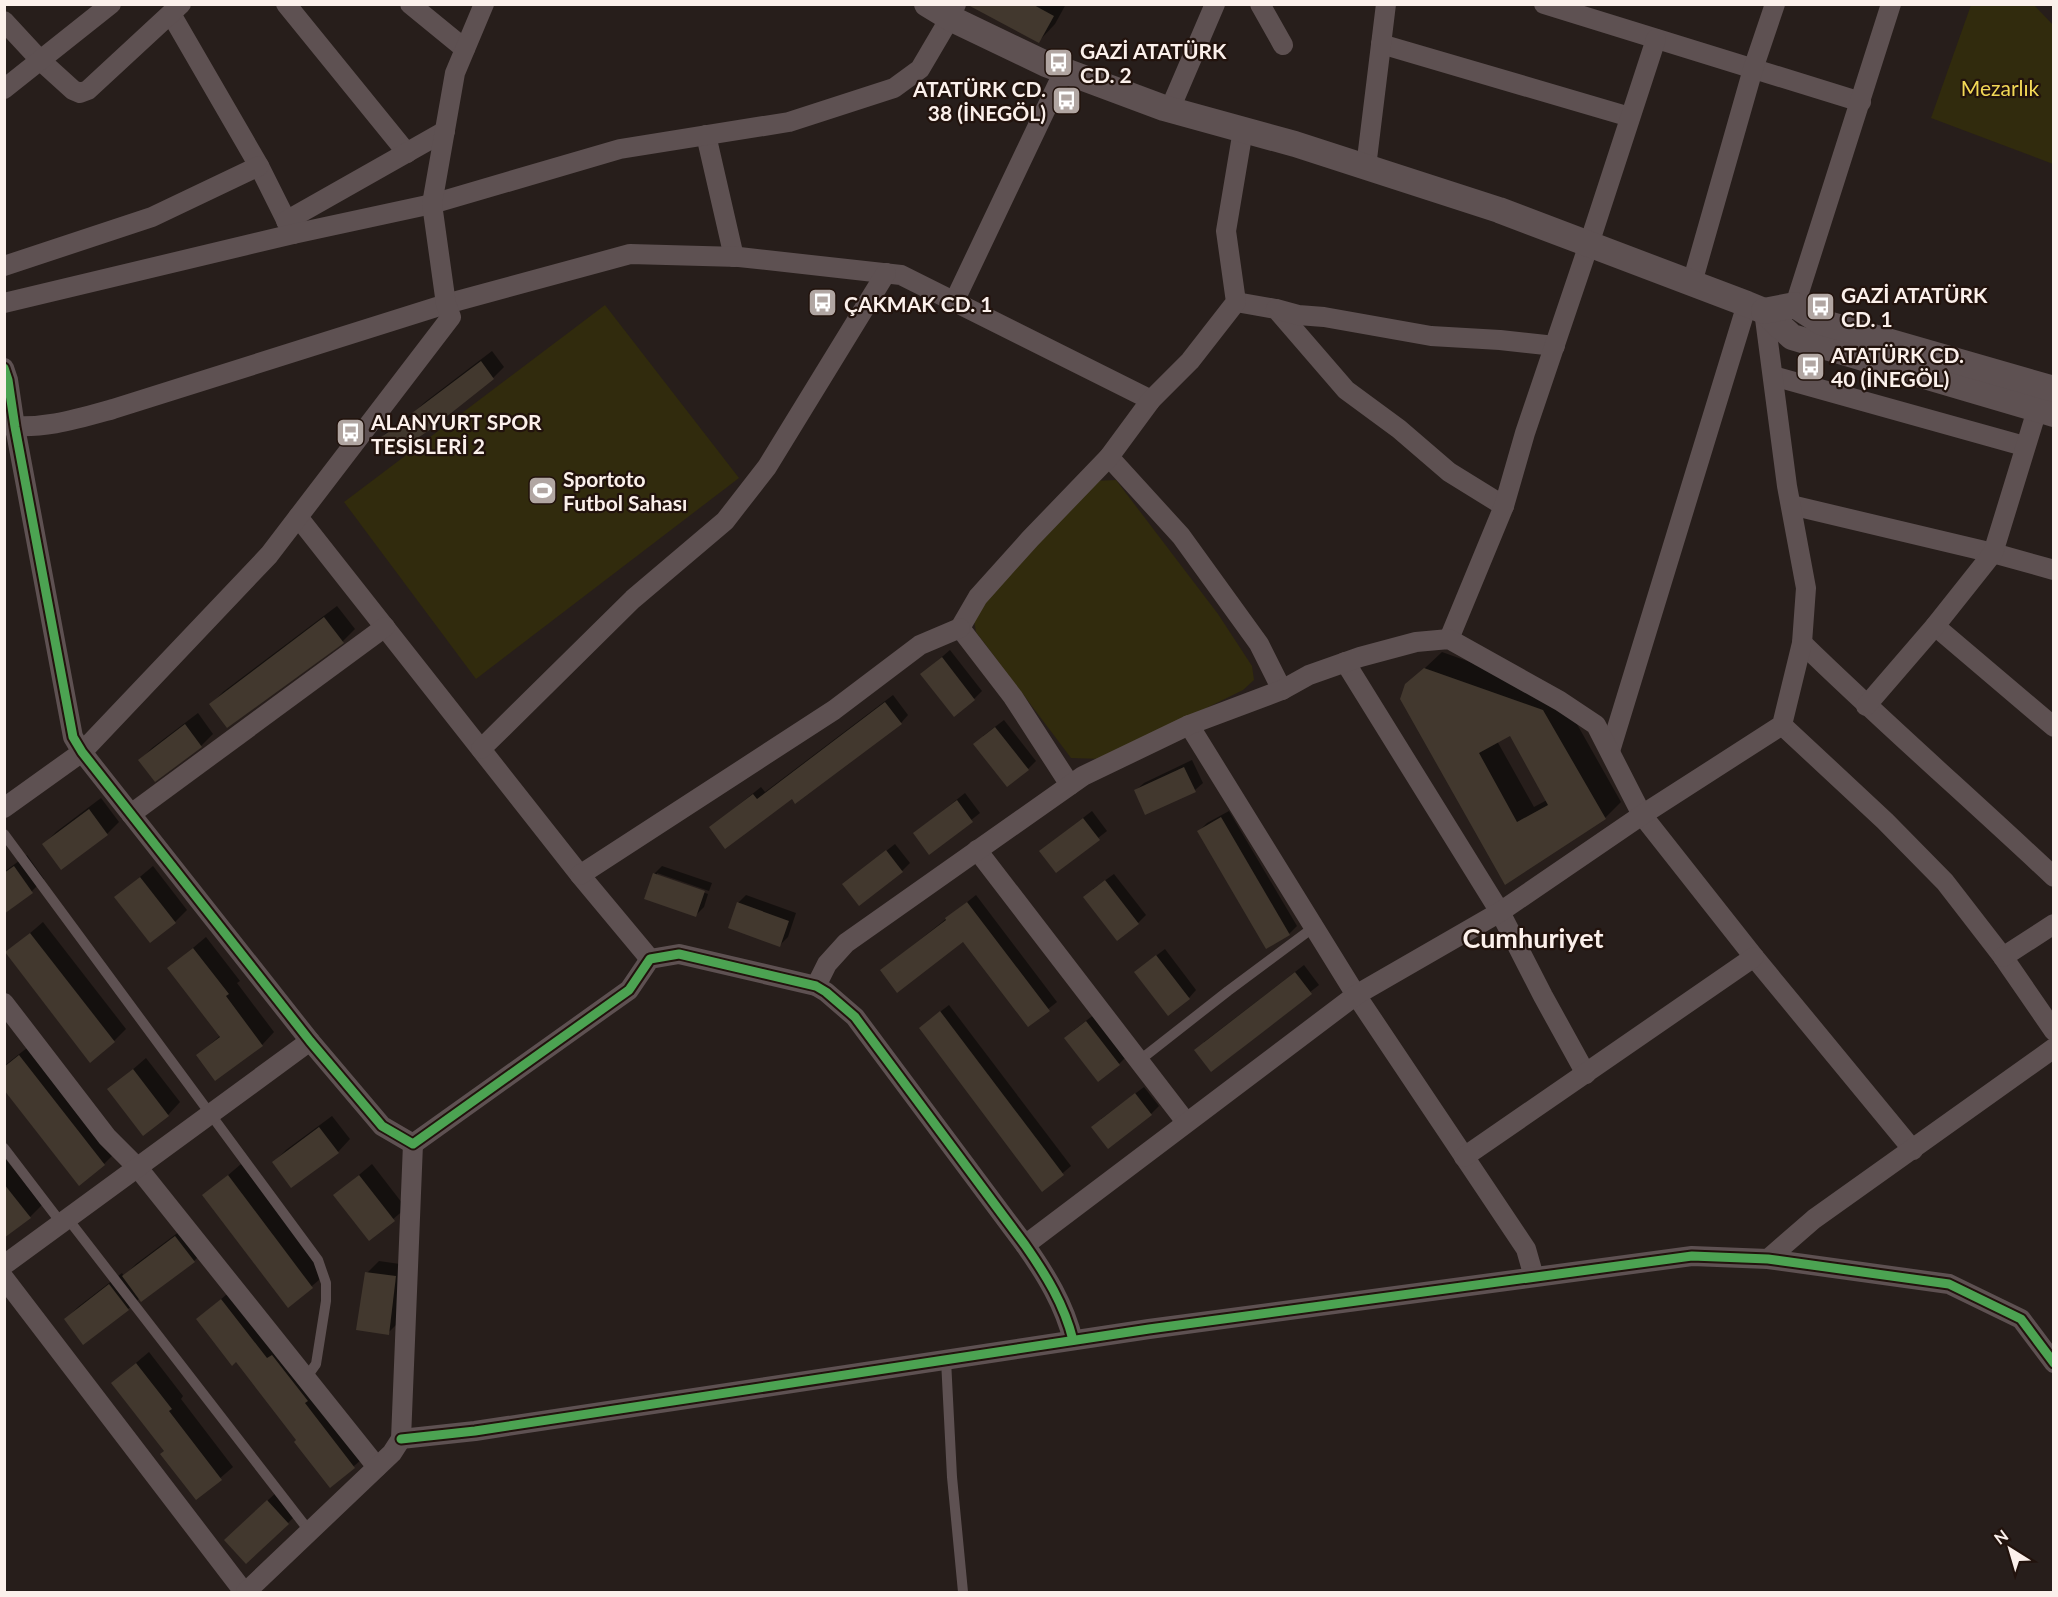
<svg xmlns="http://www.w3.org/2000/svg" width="2058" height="1597" font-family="Lato,sans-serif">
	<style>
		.green { fill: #312b0d }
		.shadow { fill: #0007; fill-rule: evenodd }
		.building { fill: #42382e; fill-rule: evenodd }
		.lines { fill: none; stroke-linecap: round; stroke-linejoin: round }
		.service { stroke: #5e5152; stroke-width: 10 }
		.minor { stroke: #5e5152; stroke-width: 20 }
		.tertiary { stroke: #5e5152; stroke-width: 26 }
		.cycleway-casing { stroke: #22130d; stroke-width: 13 }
		.cycleway { stroke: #4ca352; stroke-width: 9 }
		.labels { text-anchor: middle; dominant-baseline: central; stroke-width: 4.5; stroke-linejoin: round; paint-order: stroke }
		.poi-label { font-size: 21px; font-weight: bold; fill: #fbf0eb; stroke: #22130d; text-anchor: start }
		.park-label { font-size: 21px; fill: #f2d856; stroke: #22130d }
		.district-label { font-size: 27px; font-weight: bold; fill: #fbf0eb; stroke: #22130d }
	</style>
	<rect width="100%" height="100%" fill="#271e1b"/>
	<g class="green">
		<polygon points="1971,5 2034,5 2053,25 2053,164 1931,118"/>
		<polygon points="605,305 739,478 476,679 344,502"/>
		<polygon points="1116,480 1218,614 1252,666 1254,680 1243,690 1103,759 1071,758 976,632 973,615 1092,481"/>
	</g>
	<g class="shadow">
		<polygon points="993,4 1066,4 1055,24 1039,41 988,14"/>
		<polygon points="492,351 504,367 493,378 380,439 391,428 413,413 425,402"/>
		<polygon points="337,606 355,629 343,641 211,704 223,692"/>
		<polygon points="950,650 982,691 974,699 922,674"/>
		<path d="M1442 652 1560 694 1621 802 1605 818 1505 883 1407 685ZM1510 734 1547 800 1534 807 1497 741Z"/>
		<polygon points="893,695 908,715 901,723 792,797 711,827 761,787 765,792"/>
		<polygon points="198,713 213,734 201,746 140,760 152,748"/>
		<polygon points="1004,720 1036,761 1028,769 983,736"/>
		<polygon points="1192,760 1203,783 1195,790 1136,790 1144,783"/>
		<polygon points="965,793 980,813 930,853 915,833"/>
		<polygon points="101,798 119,822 107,834 44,844 56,832"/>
		<polygon points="1092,811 1107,831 1056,871 1049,844"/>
		<polygon points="1229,811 1297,926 1289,934 1199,831 1207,823"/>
		<polygon points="895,844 910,863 902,871 844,884"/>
		<polygon points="27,855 44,879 32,891 4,912 4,872"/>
		<polygon points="153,866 187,910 175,922 116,897"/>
		<polygon points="662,866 712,883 709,891 657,873 657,876 708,894 704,907 696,915 654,874"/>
		<polygon points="1114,874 1146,915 1138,923 1093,889"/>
		<polygon points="746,895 796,913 788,937 780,945 738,903"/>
		<polygon points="976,895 1057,1002 1028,1025 963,940 882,970"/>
		<polygon points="43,922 126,1029 114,1041 7,953"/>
		<polygon points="206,937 240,981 237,983 274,1032 262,1045 198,1055 221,1035 169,968"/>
		<polygon points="1165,949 1196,990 1189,998 1144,965"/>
		<polygon points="1304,965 1319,985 1211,1070 1204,1042"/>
		<polygon points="949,1005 1071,1166 1043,1190 928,1021"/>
		<polygon points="1095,1014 1127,1056 1119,1064 1074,1030"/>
		<polygon points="32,1044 116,1152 104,1164 4,1087 4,1066"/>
		<polygon points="146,1058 180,1102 168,1115 109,1090"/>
		<polygon points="1144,1087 1159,1106 1151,1114 1101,1119"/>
		<polygon points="332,1116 350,1139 338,1152 274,1162 286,1150"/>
		<polygon points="4,1157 42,1205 30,1217 4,1235"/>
		<polygon points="241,1164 325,1275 288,1306 204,1196"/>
		<polygon points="372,1164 406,1208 370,1239 335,1195"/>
		<polygon points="188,1225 206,1249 194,1261 140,1298 128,1309 66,1319 78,1307 122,1273 124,1276 136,1264"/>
		<polygon points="379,1261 407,1265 400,1321 388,1333 367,1273"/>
		<polygon points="234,1288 367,1455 330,1486 298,1440 236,1360 198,1319"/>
		<polygon points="149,1352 183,1396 181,1399 233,1467 197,1498 165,1451 112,1383"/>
		<polygon points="280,1489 300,1511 288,1523 238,1528"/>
	</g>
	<g class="building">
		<polygon points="1032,4 1054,16 1039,43 968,5"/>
		<polygon points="481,361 494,379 431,429 391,456 378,439 414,415 412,413"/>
		<polygon points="324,617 344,643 227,728 209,704"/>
		<polygon points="942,657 975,700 954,717 920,674"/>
		<path d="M1424 668 1543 710 1606 819 1505 885 1400 699 1405 684ZM1510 736 1548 805 1517 822 1479 753Z"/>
		<polygon points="885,702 902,724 795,804 792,799 725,849 709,827 753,794 757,799"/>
		<polygon points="185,724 202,747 155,782 138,760"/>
		<polygon points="995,727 1029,770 1007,787 973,744"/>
		<polygon points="1184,767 1196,792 1145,815 1134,790"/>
		<polygon points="957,800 973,822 929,855 913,833"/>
		<polygon points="89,809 108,835 61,870 42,844"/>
		<polygon points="1221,817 1290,935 1266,949 1197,831"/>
		<polygon points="1083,818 1100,840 1056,873 1039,851"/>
		<polygon points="886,850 903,872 859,906 842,884"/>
		<polygon points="14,866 33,893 4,914 4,873"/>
		<polygon points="653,873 705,891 696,917 644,899"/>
		<polygon points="140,877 176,923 150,943 114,897"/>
		<polygon points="1105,880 1139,924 1117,941 1083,897"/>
		<polygon points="737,902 789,921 780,947 728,928"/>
		<polygon points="967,902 1050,1011 1028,1027 963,942 897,993 880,970 946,920 945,918"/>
		<polygon points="30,933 115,1042 90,1063 5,952"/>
		<polygon points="193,948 229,994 226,996 263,1046 215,1081 196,1055 220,1037 167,968"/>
		<polygon points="1156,955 1190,999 1168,1016 1134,972"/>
		<polygon points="1295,972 1312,994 1211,1072 1194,1050"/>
		<polygon points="940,1011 1064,1175 1042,1192 919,1028"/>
		<polygon points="1086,1021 1120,1065 1098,1082 1064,1038"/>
		<polygon points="19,1055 105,1165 79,1186 4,1090 4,1067"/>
		<polygon points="133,1069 169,1116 143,1136 107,1089"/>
		<polygon points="1135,1093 1152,1115 1108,1149 1091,1127"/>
		<polygon points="319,1127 339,1153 291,1188 272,1162"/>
		<polygon points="228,1175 313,1288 288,1308 202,1195"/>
		<polygon points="359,1175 395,1221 369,1241 333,1195"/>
		<polygon points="4,1184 31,1218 4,1238"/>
		<polygon points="175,1236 195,1262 141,1302 122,1276"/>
		<polygon points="365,1272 396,1276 389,1335 356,1330"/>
		<polygon points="109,1284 129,1310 83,1345 64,1319"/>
		<polygon points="221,1299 267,1358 272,1355 308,1401 305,1403 355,1468 330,1488 294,1442 296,1440 236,1362 232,1366 196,1319"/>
		<polygon points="136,1363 172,1409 169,1411 222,1480 196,1500 160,1454 164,1451 111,1383"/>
		<polygon points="267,1500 289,1524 246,1564 224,1540"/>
	</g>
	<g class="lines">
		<g class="service">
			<polyline points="4,834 318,1260 326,1283 326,1301 316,1364 306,1378"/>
			<polyline points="1140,1060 1228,991 1314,927"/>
			<polyline points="4,1148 62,1224"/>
			<polyline points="68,1219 310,1532"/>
			<polyline points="946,1360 952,1477 963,1592"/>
		</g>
		<g class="minor">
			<polyline points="286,4 407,153"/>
			<polyline points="410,4 465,49"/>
			<polyline points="1260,4 1283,45"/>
			<polyline points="1544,4 1861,102"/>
			<polyline points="171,14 259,166 293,234"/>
			<polyline points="4,21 41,61 73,90 80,93 88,90 181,4"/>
			<polyline points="1381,44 1630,117"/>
			<polyline points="4,89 111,4"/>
			<polyline points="1170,109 1215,4"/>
			<polyline points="706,135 734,257"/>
			<polyline points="1366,167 1386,4"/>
			<polyline points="286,221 445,131"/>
			<polyline points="4,266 152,217 259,166"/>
			<polyline points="1692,283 1753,69 1775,4"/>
			<polyline points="954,302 1064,71"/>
			<polyline points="1236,302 1276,309 1346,390 1399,429 1449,472 1504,506"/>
			<polyline points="4,303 293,234 432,204 620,149 789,122 894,88 920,69 950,18 956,4"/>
			<polyline points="1795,305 1891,4"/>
			<polyline points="1276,309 1298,315 1324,317 1431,336 1500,340 1555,346"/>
			<path d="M4 368 8 380 15 427 73 737 82 752 310 1041 382 1126 413 1144 629 990 650 959 679 954 816 986 826 992 855 1017 1025 1245C1046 1275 1064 1304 1073 1340"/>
			<polyline points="1773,376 2024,446"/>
			<path d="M4 425C42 430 77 419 113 409L446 304 630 254 739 257 901 275 1151 400"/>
			<polyline points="1109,457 1181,536 1259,644 1282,690"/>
			<polyline points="1791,505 1993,553 2054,570"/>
			<polyline points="298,517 580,875 650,959"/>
			<polyline points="1935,626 2054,727"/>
			<polyline points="1449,639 1504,506 1525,433 1589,244 1656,39"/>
			<path d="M1802 643C1884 723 1970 798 2054 877"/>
			<polyline points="1345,662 1500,912 1543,996 1586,1074"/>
			<polyline points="1866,706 1935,626 1993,553 2037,410"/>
			<polyline points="1189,725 1356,995 1526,1249 1534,1277"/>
			<polyline points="1782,725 1885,821 1945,882 2003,957 2054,1031"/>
			<polyline points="481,749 633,599 725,521 767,467 886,273"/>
			<polyline points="1610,751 1747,304"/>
			<polyline points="1070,785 1013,697 960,628 978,597 1030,539 1109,457 1151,400 1190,361 1236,302 1226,231 1243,130"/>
			<polyline points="4,808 82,752 269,555 451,317 446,304 432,204 455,73 484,4"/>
			<polyline points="131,814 385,627"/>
			<polyline points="977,850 1186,1122"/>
			<polyline points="580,875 834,710 920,645 960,628"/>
			<polyline points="2003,957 2054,924"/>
			<polyline points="816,986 827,964 846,943 1083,776 1189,725 1282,690 1309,675 1360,657 1416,642 1449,639 1560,701 1596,725 1642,815 1754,957 1913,1150"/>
			<polyline points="4,1003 107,1137 138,1168 377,1467"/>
			<polyline points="1464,1157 1754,957"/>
			<polyline points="1025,1245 1356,995 1500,912 1642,815 1782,725 1802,643 1806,588 1787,486 1764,311"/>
			<polyline points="1768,1259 1814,1219 2054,1048"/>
			<polyline points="4,1265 310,1041"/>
			<polyline points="4,1278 244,1592"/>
			<polyline points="401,1439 475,1431 1149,1329 1692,1256 1768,1259 1949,1284 2021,1319 2054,1363"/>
			<polyline points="246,1592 392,1453 401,1439 413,1144"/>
		</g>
		<g class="tertiary">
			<polyline points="927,4 950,18 1046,64 1164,108 1295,144 1499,210 1747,304 1764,311 1792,337 2054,414"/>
			<polyline points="1764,311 1795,305 1821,322 2054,389"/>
		</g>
		<defs>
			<g id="cycleway">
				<path d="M4 368 8 380 15 427 73 737 82 752 310 1041 382 1126 413 1144 629 990 650 959 679 954 816 986 826 992 855 1017 1025 1245C1046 1275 1064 1304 1073 1340"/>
				<polyline points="401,1439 475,1431 1149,1329 1692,1256 1768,1259 1949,1284 2021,1319 2054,1363"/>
			</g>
		</defs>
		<use href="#cycleway" class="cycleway-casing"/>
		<use href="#cycleway" class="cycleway"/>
	</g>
	<defs>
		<symbol id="bus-square" viewBox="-11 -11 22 22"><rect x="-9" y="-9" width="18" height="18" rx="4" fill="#b1a6a2" stroke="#22130d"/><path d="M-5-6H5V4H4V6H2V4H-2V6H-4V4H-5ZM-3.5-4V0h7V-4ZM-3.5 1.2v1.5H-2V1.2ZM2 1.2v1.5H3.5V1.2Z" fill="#fff"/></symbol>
		<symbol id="stadium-square" viewBox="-11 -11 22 22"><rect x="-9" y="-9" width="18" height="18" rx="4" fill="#b1a6a2" stroke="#22130d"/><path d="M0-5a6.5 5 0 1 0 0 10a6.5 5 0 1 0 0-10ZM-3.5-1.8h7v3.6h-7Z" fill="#fff"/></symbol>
	</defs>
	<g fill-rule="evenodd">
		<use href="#bus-square" x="1042" y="46" width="33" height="33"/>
		<use href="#bus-square" x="1050" y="84" width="33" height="33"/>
		<use href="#bus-square" x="806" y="286" width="33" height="33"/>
		<use href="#bus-square" x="1804" y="290" width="33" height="33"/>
		<use href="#bus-square" x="1794" y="350" width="33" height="33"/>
		<use href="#bus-square" x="334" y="416" width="33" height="33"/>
		<use href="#stadium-square" x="526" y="474" width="33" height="33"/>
	</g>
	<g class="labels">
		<g class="poi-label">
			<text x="1080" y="50">GAZİ ATATÜRK<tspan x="1080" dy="24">CD. 2</tspan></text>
			<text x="1046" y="88" text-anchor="end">ATATÜRK CD.<tspan x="1046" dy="24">38 (İNEGÖL)</tspan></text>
			<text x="1841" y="294">GAZİ ATATÜRK<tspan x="1841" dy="24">CD. 1</tspan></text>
			<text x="844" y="303">ÇAKMAK CD. 1</text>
			<text x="1831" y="354">ATATÜRK CD.<tspan x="1831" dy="24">40 (İNEGÖL)</tspan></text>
			<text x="371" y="421">ALANYURT SPOR<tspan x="371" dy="24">TESİSLERİ 2</tspan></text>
			<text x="563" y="478">Sportoto<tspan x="563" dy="24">Futbol Sahası</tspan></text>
		</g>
		<g class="park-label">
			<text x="2000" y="87">Mezarlık</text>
		</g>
		<g class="district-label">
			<text x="1533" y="937">Cumhuriyet</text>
		</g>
	</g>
	<rect width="2058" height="1597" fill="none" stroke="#fbf0eb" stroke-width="12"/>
	<g transform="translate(2010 1549) rotate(323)" stroke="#22130d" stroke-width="4.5" paint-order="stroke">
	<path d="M0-4.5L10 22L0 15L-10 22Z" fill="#fbf0eb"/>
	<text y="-9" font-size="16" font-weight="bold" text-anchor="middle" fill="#fbf0eb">N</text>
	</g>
</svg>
